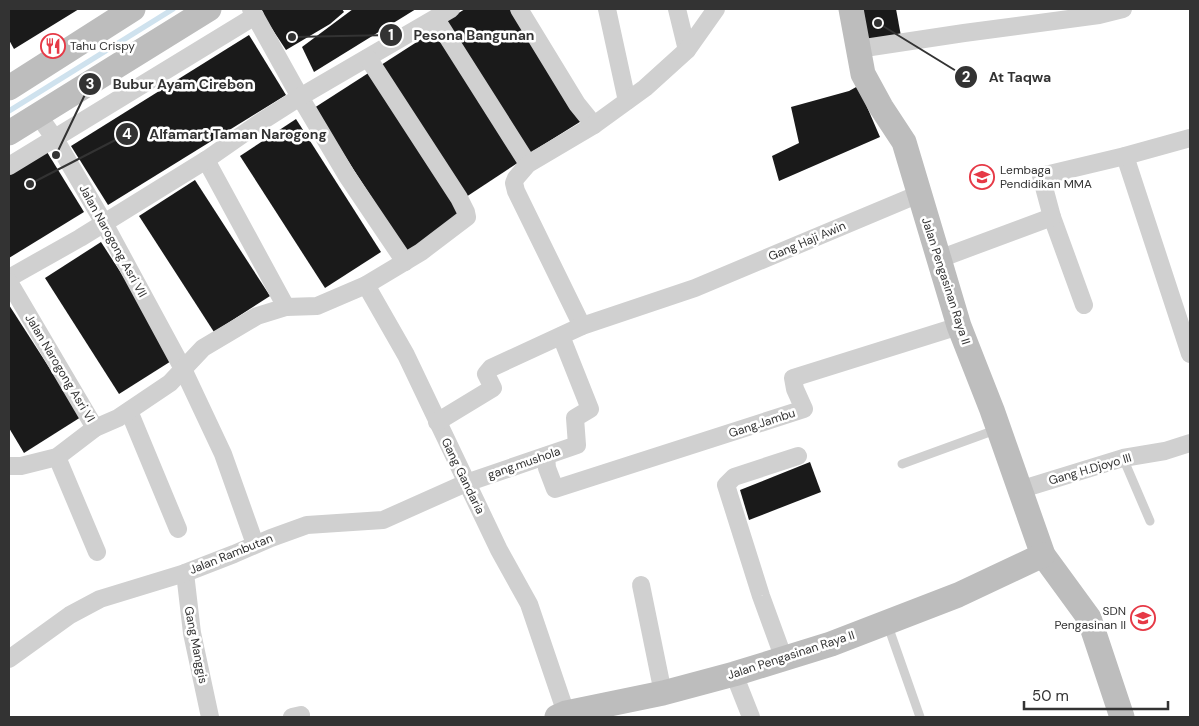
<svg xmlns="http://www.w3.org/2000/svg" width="1199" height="726" font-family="'DM Sans',sans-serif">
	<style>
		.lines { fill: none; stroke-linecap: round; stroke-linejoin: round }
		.stream { stroke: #cfe2ee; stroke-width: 5.5 }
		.building { fill: #1a1a1a }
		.lane { stroke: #d0d0d0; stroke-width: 9 }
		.street { stroke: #d0d0d0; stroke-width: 18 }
		.secondary { stroke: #bdbdbd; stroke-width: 25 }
		.labels { text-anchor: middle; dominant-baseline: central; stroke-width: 5; stroke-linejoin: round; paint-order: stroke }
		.poi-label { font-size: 12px; fill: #333; stroke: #fff; text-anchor: start }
		.street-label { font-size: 12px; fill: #333; stroke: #fff }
		.leader { fill: none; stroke: #333; stroke-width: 2 }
		.callout-dot { fill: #333; stroke: #fff; stroke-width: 2 }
		.mark-label { font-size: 15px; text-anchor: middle; font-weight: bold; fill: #fff }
		.callout-label { font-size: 14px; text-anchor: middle; font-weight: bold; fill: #333; stroke: #fff; stroke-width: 5; stroke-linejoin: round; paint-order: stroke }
	</style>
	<rect width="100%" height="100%" fill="#fff"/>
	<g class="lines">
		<polyline class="stream" points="9,111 173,9"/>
	</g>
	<g class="building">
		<polygon points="9,9 79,9 14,49 9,40"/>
		<polygon points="259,9 342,9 344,12 330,24 286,50"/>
		<polygon points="353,9 416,9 314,72 302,47"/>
		<polygon points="465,9 514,9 583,120 527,155 444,22"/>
		<polygon points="861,9 896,9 901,36 861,43"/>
		<polygon points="437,29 522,160 466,197 381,65"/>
		<polygon points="249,35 286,95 108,205 71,146"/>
		<polygon points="370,72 465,218 408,254 314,108"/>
		<polygon points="858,86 880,137 779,181 772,156 799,143 791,107 849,91"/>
		<polygon points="296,119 381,252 325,288 240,156"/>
		<polygon points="47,152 84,212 9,258 9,175"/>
		<polygon points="195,180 270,296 214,332 139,216"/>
		<polygon points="101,242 176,358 119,394 45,278"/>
		<polygon points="9,305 81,417 24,453 9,428"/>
		<polygon points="810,462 821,492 749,520 740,490"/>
	</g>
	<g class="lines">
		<g class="lane">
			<polyline points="1123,458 1150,521"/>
			<polyline points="902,464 998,429"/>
			<polyline points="887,623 920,717"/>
		</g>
		<g class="street">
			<polyline points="251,9 300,97 347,176 405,262"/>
			<polyline points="519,9 577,104 594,125"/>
			<polyline points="607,9 627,101"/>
			<polyline points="677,9 687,50"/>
			<polyline points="436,19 528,164"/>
			<polyline points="858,49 964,33 1099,15 1123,9"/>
			<polyline points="38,115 55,139 104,223 183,369 223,454 255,544"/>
			<polyline points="1125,156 1190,354"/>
			<polyline points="206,160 286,307"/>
			<polyline points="9,166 255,16"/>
			<polyline points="1052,217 1084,305"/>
			<polyline points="939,259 1052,217 1041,176 1125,156 1190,138"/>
			<polyline points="9,278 80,238 206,160 256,125 300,97 451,9"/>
			<polyline points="9,282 95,428"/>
			<polyline points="366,285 406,355 499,550 529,604 566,713"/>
			<polyline points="582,326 516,191 514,183 516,178 528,164 594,125 645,88 687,50 716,9"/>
			<polyline points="129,411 178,529"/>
			<polyline points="437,422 493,388 486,374 491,368 582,326 695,288 919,194"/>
			<polyline points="546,456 547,468 555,489 804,409 795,389 793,378 959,326"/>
			<polyline points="57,457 97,552"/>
			<polyline points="9,466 21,466 57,457 95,428 118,418 170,383 203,348 257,316 286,307 317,306 366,285 421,252 467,217 466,212 459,198 368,58"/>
			<polyline points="1019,490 1123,458 1165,451 1190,443"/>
			<polyline points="185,573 192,633 210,717"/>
			<polyline points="641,585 663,693"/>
			<polyline points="9,659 70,615 100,599 185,573 234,554 271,538 307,525 383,520 466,483 577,445 575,418 590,409 561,336"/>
			<polyline points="784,659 761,596 726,485 734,477 798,456"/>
			<polyline points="734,674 751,717"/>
			<polyline points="292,717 301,715"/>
		</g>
		<g class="secondary">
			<polyline points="851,9 863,74 881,107 904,142 959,326 992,410 1043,555 1089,618 1122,717"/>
			<polyline points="9,88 133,9"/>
			<polyline points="9,133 209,9"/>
			<polyline points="557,717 566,713 663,693 734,674 831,644 958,595 1043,555"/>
		</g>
	</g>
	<defs>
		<symbol id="restaurant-ring" viewBox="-11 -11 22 22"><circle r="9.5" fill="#fff" stroke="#e63946" stroke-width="1.5"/><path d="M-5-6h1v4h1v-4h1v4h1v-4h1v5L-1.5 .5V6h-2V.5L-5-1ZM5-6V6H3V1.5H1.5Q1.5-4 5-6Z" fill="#e63946"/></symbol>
		<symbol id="school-ring" viewBox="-11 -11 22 22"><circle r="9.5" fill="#fff" stroke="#e63946" stroke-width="1.5"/><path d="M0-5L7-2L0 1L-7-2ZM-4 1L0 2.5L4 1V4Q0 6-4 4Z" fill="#e63946"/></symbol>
	</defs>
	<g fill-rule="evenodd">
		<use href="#restaurant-ring" x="39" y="32" width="28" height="28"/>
		<use href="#school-ring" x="968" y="163" width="28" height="28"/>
		<use href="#school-ring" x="1129" y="604" width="28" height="28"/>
	</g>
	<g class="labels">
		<g class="poi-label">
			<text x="70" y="46">Tahu Crispy</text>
			<text x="1000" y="170">Lembaga<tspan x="1000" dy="14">Pendidikan MMA</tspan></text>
			<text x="1126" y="611" text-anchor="end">SDN<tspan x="1126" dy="14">Pengasinan II</tspan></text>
		</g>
		<g class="street-label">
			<text transform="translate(113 241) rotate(61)">Jalan Narogong Asri VII</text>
			<text transform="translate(807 241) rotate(-23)">Gang Haji Awin</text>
			<text transform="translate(946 281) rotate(72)">Jalan Pengasinan Raya II</text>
			<text transform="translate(60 368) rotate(59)">Jalan Narogong Asri VI</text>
			<text transform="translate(762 423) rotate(-18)">Gang.Jambu</text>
			<text transform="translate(524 463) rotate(-19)">gang.mushola</text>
			<text transform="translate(1090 469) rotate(-16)">Gang H.Djoyo III</text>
			<text transform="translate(463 476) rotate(64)">Gang Gandaria</text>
			<text transform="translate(231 554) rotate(-22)">Jalan Rambutan</text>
			<text transform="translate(196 645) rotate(79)">Gang Manggis</text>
			<text transform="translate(791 655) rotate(-18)">Jalan Pengasinan Raya II</text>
		</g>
	</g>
	<path class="leader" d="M292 37L391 35M878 23L966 77M56 155L90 84M30 184L127 134"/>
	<g class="callout-dot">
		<circle cx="292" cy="37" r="5"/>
		<circle cx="878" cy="23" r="5"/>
		<circle cx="56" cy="155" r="5"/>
		<circle cx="30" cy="184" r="5"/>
		<circle cx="391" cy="35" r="12"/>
		<circle cx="966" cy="77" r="12"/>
		<circle cx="90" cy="84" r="12"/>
		<circle cx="127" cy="134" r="12"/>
	</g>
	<g class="mark-label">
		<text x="391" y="40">1</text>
		<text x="966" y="82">2</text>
		<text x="90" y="89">3</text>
		<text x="127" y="139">4</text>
	</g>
	<g class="callout-label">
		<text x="474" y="40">Pesona Bangunan</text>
		<text x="1020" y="82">At Taqwa</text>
		<text x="183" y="89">Bubur Ayam Cirebon</text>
		<text x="238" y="139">Alfamart Taman Narogong</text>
	</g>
	<rect width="1199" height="726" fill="none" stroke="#333333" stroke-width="20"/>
	<path d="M1024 701v8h144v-8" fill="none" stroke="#333333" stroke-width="2.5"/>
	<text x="1032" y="701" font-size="15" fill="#333333" stroke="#ffffff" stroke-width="4" paint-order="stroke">50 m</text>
</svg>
